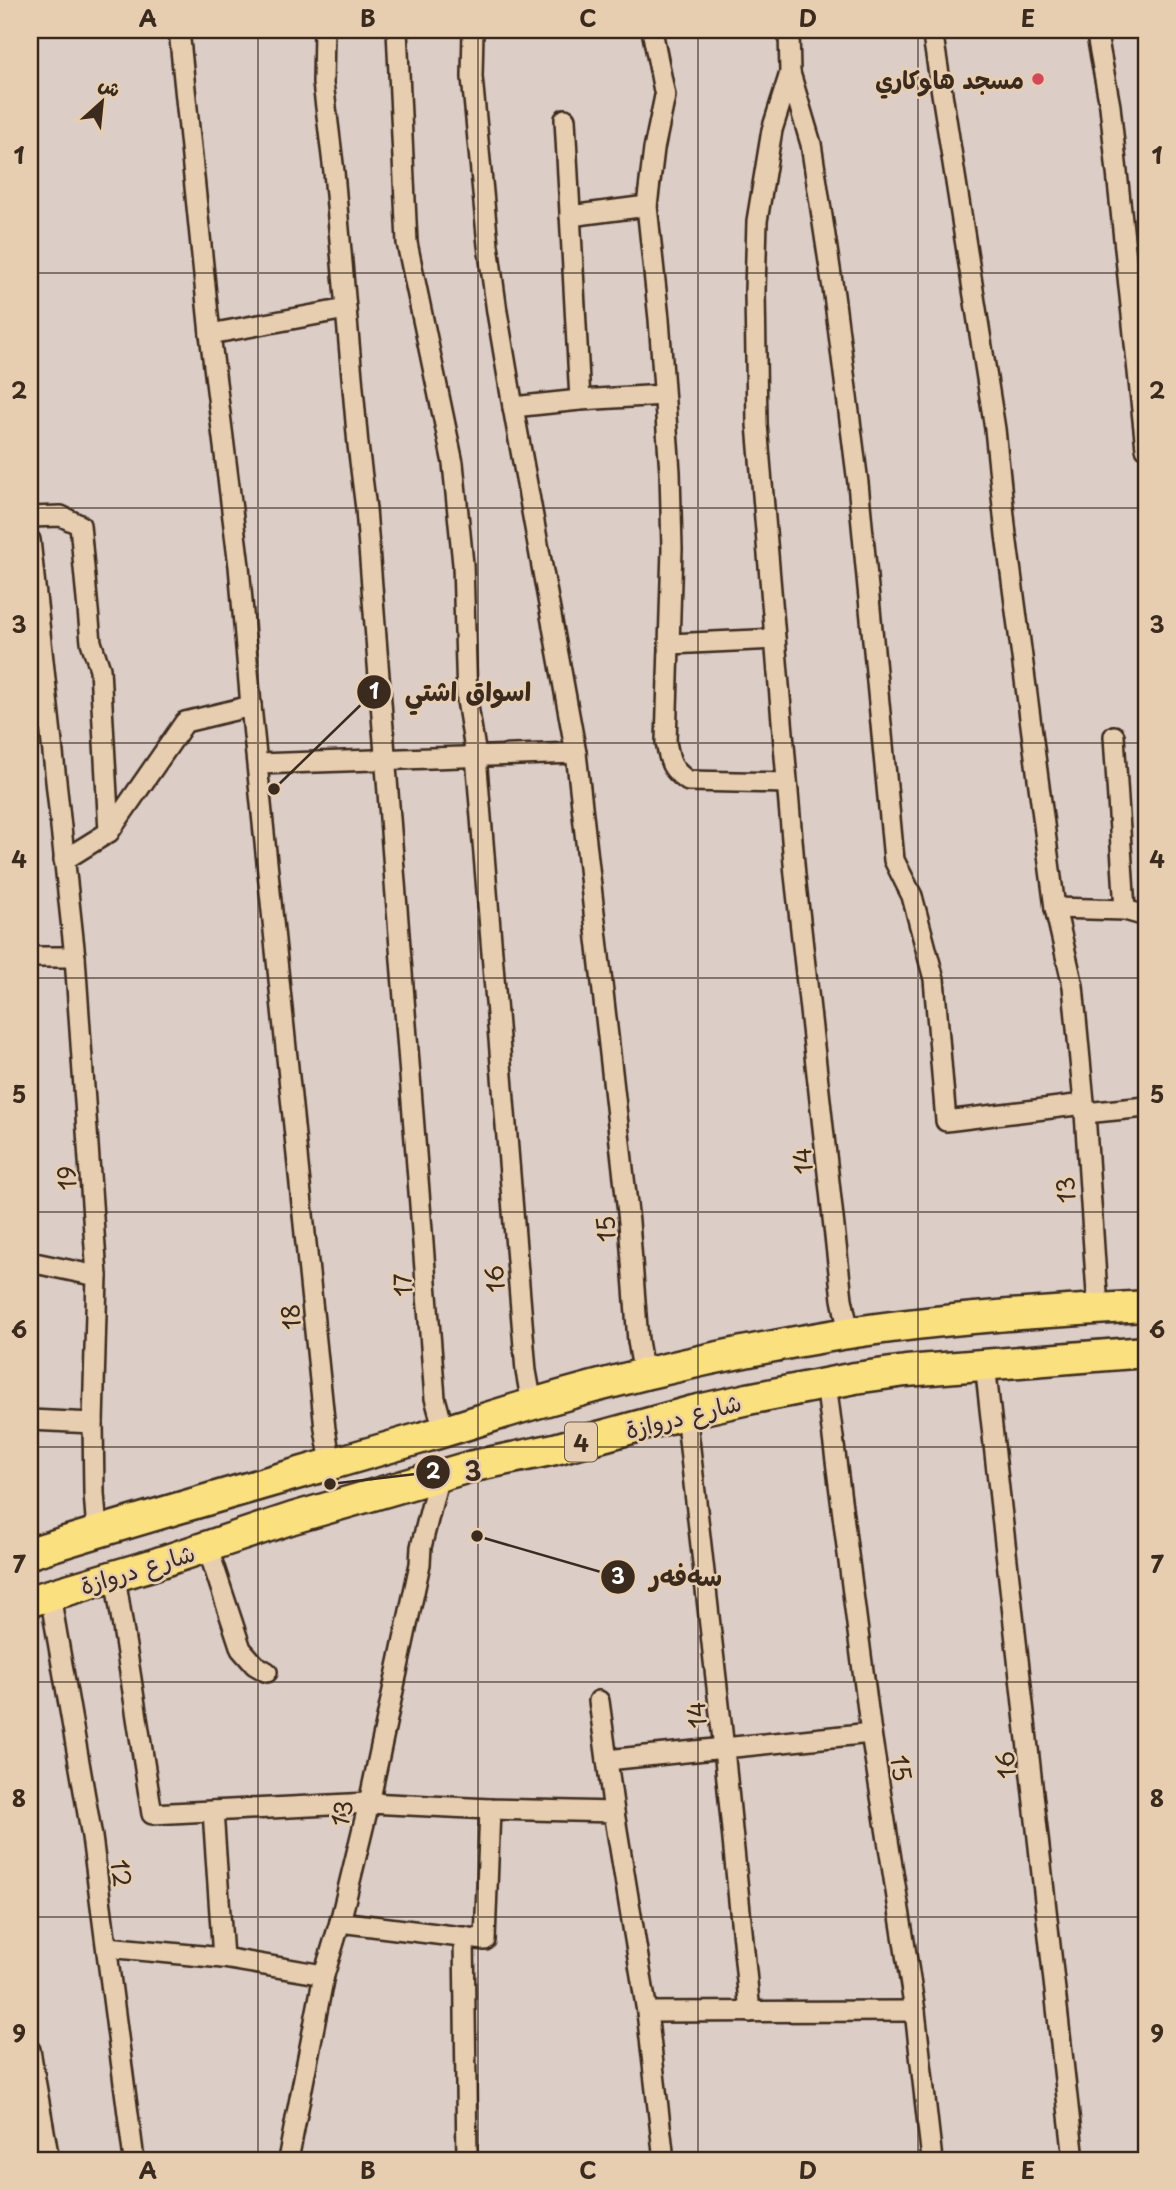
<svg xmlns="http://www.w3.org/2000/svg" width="1176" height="2190" font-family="'Playpen Sans','Playpen Sans Arabic',sans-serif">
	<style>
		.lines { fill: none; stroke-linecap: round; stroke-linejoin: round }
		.street-casing { stroke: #3b2a1e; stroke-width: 24 }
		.primary-casing { stroke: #3b2a1e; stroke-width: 35 }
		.street { stroke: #e8ceb0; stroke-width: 19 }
		.primary { stroke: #fbe080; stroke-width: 30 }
		.grid { fill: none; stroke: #3b2a1e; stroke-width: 2; stroke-opacity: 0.55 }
		.poi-dot { fill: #d1495b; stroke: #e8ceb0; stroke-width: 2.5 }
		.labels { text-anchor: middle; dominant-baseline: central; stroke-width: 5; stroke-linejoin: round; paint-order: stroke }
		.shield { fill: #e8ceb0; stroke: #6f5b4a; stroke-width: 2 }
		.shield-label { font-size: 23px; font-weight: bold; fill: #3b2a1e }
		.poi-label { font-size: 24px; font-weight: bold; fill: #3b2a1e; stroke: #e8ceb0; text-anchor: end }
		.street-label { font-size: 24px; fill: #3b2a1e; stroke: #e8ceb0 }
		.leader { fill: none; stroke: #3b2a1e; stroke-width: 2.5 }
		.callout-dot { fill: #3b2a1e; stroke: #e8ceb0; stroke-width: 2.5 }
		.mark-label { font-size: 21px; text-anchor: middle; font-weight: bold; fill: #fff }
		.callout-label { font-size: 26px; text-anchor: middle; font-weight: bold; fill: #3b2a1e; stroke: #e8ceb0; stroke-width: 5; stroke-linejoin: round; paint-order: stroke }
		.neatline { fill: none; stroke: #3b2a1e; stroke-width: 2.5 }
		.grid-label { font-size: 23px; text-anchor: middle; font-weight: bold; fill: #3b2a1e }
	</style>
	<rect width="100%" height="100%" fill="#dccdc7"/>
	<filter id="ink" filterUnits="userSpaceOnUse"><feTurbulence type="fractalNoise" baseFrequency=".0143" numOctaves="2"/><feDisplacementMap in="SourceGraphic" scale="14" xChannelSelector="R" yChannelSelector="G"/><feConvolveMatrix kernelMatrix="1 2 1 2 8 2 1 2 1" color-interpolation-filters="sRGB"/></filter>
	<g filter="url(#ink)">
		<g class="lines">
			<defs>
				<g id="street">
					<polyline points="179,30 210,334 239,566 251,706 325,1429 331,1463"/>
					<polyline points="324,30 323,83 334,172 358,445 366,509 435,1398 444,1431"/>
					<polyline points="397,30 407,243 453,463 463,564 467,700 476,756 526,1371 532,1404"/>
					<polyline points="473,30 472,77 488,245 497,312 513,407 576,753 629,1222 638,1341 644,1375"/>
					<path d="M652 30 665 96 654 149 647 206 659 319 670 472 672 549 666 742C670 763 671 769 688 781L787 783"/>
					<polyline points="789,30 790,73 772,130 757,221 755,291 757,424 795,875 842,1299 849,1333"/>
					<polyline points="932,30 995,429 1006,535 1055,908 1073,986 1085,1113 1098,1309"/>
					<polyline points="1096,30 1110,106 1146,448"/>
					<polyline points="790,73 811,144 834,295 858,483 894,860 912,896 934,979 946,1121 1084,1104"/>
					<polyline points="565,119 580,400"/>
					<polyline points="570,216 647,206"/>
					<polyline points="210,334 346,309"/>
					<polyline points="513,407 580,400 664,395"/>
					<polyline points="30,517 61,516 80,525 91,642 100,669 109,832"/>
					<polyline points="30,540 75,957 97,1276 93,1423 94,1493 97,1531"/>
					<polyline points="670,644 775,639"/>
					<polyline points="1114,736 1125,910"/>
					<polyline points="258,764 576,753"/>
					<polyline points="64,860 109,832 185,722 251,706"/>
					<polyline points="1055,908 1125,910 1146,916"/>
					<polyline points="30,957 75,957"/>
					<polyline points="1085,1113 1146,1107"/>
					<polyline points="30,1262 97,1276"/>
					<polyline points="985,1364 1074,2160"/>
					<polyline points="826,1383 871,1733 915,2011 932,2160"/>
					<polyline points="686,1413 724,1749 750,2012"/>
					<polyline points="30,1420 93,1423"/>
					<polyline points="207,1546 241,1649 255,1665 267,1672"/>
					<polyline points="115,1576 152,1814 369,1803 490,1809 614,1812"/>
					<polyline points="50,1595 92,1837 134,2160"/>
					<polyline points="599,1701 614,1812 647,2012 664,2160"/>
					<polyline points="607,1760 871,1733"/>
					<polyline points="213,1811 223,1958"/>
					<polyline points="340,1922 485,1940 490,1809"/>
					<polyline points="464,1937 467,2160"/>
					<polyline points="107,1947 223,1958 324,1975"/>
					<polyline points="647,2012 915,2011"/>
					<polyline points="30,2050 49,2160"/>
					<polyline points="288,2160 324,1975 340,1922 369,1803 420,1564 421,1547 439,1476"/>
				</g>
				<g id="primary">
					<path d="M30 1553C162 1511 295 1475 428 1436 463 1426 498 1414 533 1404 634 1374 738 1351 842 1334 943 1318 1045 1312 1146 1306"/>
					<polyline points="30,1601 152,1565 293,1518 469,1467 555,1449 694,1411 748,1399 855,1378 906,1371 1146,1352"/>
				</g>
			</defs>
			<use href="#street" class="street-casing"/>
			<use href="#primary" class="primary-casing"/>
			<use href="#street" class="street"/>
			<use href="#primary" class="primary"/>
		</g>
	</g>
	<path class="grid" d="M258 30V2160M478 30V2160M698 30V2160M918 30V2160M30 273H1146M30 508H1146M30 743H1146M30 978H1146M30 1212H1146M30 1447H1146M30 1682H1146M30 1917H1146"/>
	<circle class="poi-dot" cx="1038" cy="79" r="7"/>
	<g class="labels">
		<rect class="shield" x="565" y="1422.5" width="32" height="39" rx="5"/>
		<g class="shield-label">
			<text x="581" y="1442">4</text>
		</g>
		<g class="poi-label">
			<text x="1024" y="79">مسجد هاوكاري</text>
		</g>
		<g class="street-label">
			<text transform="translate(802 1161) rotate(-96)">14</text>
			<text transform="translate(66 1178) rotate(-94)">19</text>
			<text transform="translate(1065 1190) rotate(-93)">13</text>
			<text transform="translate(605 1229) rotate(-95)">15</text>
			<text transform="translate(494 1279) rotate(-95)">16</text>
			<text transform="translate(402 1285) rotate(-94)">17</text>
			<text transform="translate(290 1317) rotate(-96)">18</text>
			<text transform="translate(683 1415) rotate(-14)">شارع دروازة</text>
			<text transform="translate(137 1568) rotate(-17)">شارع دروازة</text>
			<text transform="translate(696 1715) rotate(-96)">14</text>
			<text transform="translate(1005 1765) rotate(-96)">16</text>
			<text transform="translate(902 1768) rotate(81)">15</text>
			<text transform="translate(341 1813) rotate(-77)">13</text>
			<text transform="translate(122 1873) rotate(82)">12</text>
		</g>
	</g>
	<path class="leader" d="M274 789L374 692M330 1484L433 1472M477 1536L618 1577"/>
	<g class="callout-dot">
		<circle cx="274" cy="789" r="7"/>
		<circle cx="330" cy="1484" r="7"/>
		<circle cx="477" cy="1536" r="7"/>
		<circle cx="374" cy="692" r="18"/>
		<circle cx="433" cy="1472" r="18"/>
		<circle cx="618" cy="1577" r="18"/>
	</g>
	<g class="mark-label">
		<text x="374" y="699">1</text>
		<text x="433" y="1479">2</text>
		<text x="618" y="1584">3</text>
	</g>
	<g class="callout-label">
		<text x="468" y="701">اسواق اشتي</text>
		<text x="473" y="1481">3</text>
		<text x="686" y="1586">سەفەر</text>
	</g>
	<rect width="1176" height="2190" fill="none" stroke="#e8ceb0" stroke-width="77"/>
	<g transform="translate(102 102) rotate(27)" stroke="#e8ceb0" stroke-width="5" paint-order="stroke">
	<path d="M0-5L12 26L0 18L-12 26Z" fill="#3b2a1e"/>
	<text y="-10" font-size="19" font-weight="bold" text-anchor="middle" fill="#3b2a1e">ش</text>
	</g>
	<rect x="38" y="38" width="1100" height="2114" class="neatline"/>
	<g class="grid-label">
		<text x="148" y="27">A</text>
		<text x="368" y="27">B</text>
		<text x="588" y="27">C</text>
		<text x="808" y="27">D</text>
		<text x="1028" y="27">E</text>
		<text x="19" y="164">1</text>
		<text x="1157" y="164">1</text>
		<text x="19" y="399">2</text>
		<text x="1157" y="399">2</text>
		<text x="19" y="633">3</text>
		<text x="1157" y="633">3</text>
		<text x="19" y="868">4</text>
		<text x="1157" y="868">4</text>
		<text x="19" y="1103">5</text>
		<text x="1157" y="1103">5</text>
		<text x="19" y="1338">6</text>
		<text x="1157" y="1338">6</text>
		<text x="19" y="1573">7</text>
		<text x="1157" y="1573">7</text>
		<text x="19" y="1807">8</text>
		<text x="1157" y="1807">8</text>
		<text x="19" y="2042">9</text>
		<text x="1157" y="2042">9</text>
		<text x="148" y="2179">A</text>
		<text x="368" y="2179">B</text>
		<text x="588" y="2179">C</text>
		<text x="808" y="2179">D</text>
		<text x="1028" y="2179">E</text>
	</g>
</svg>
